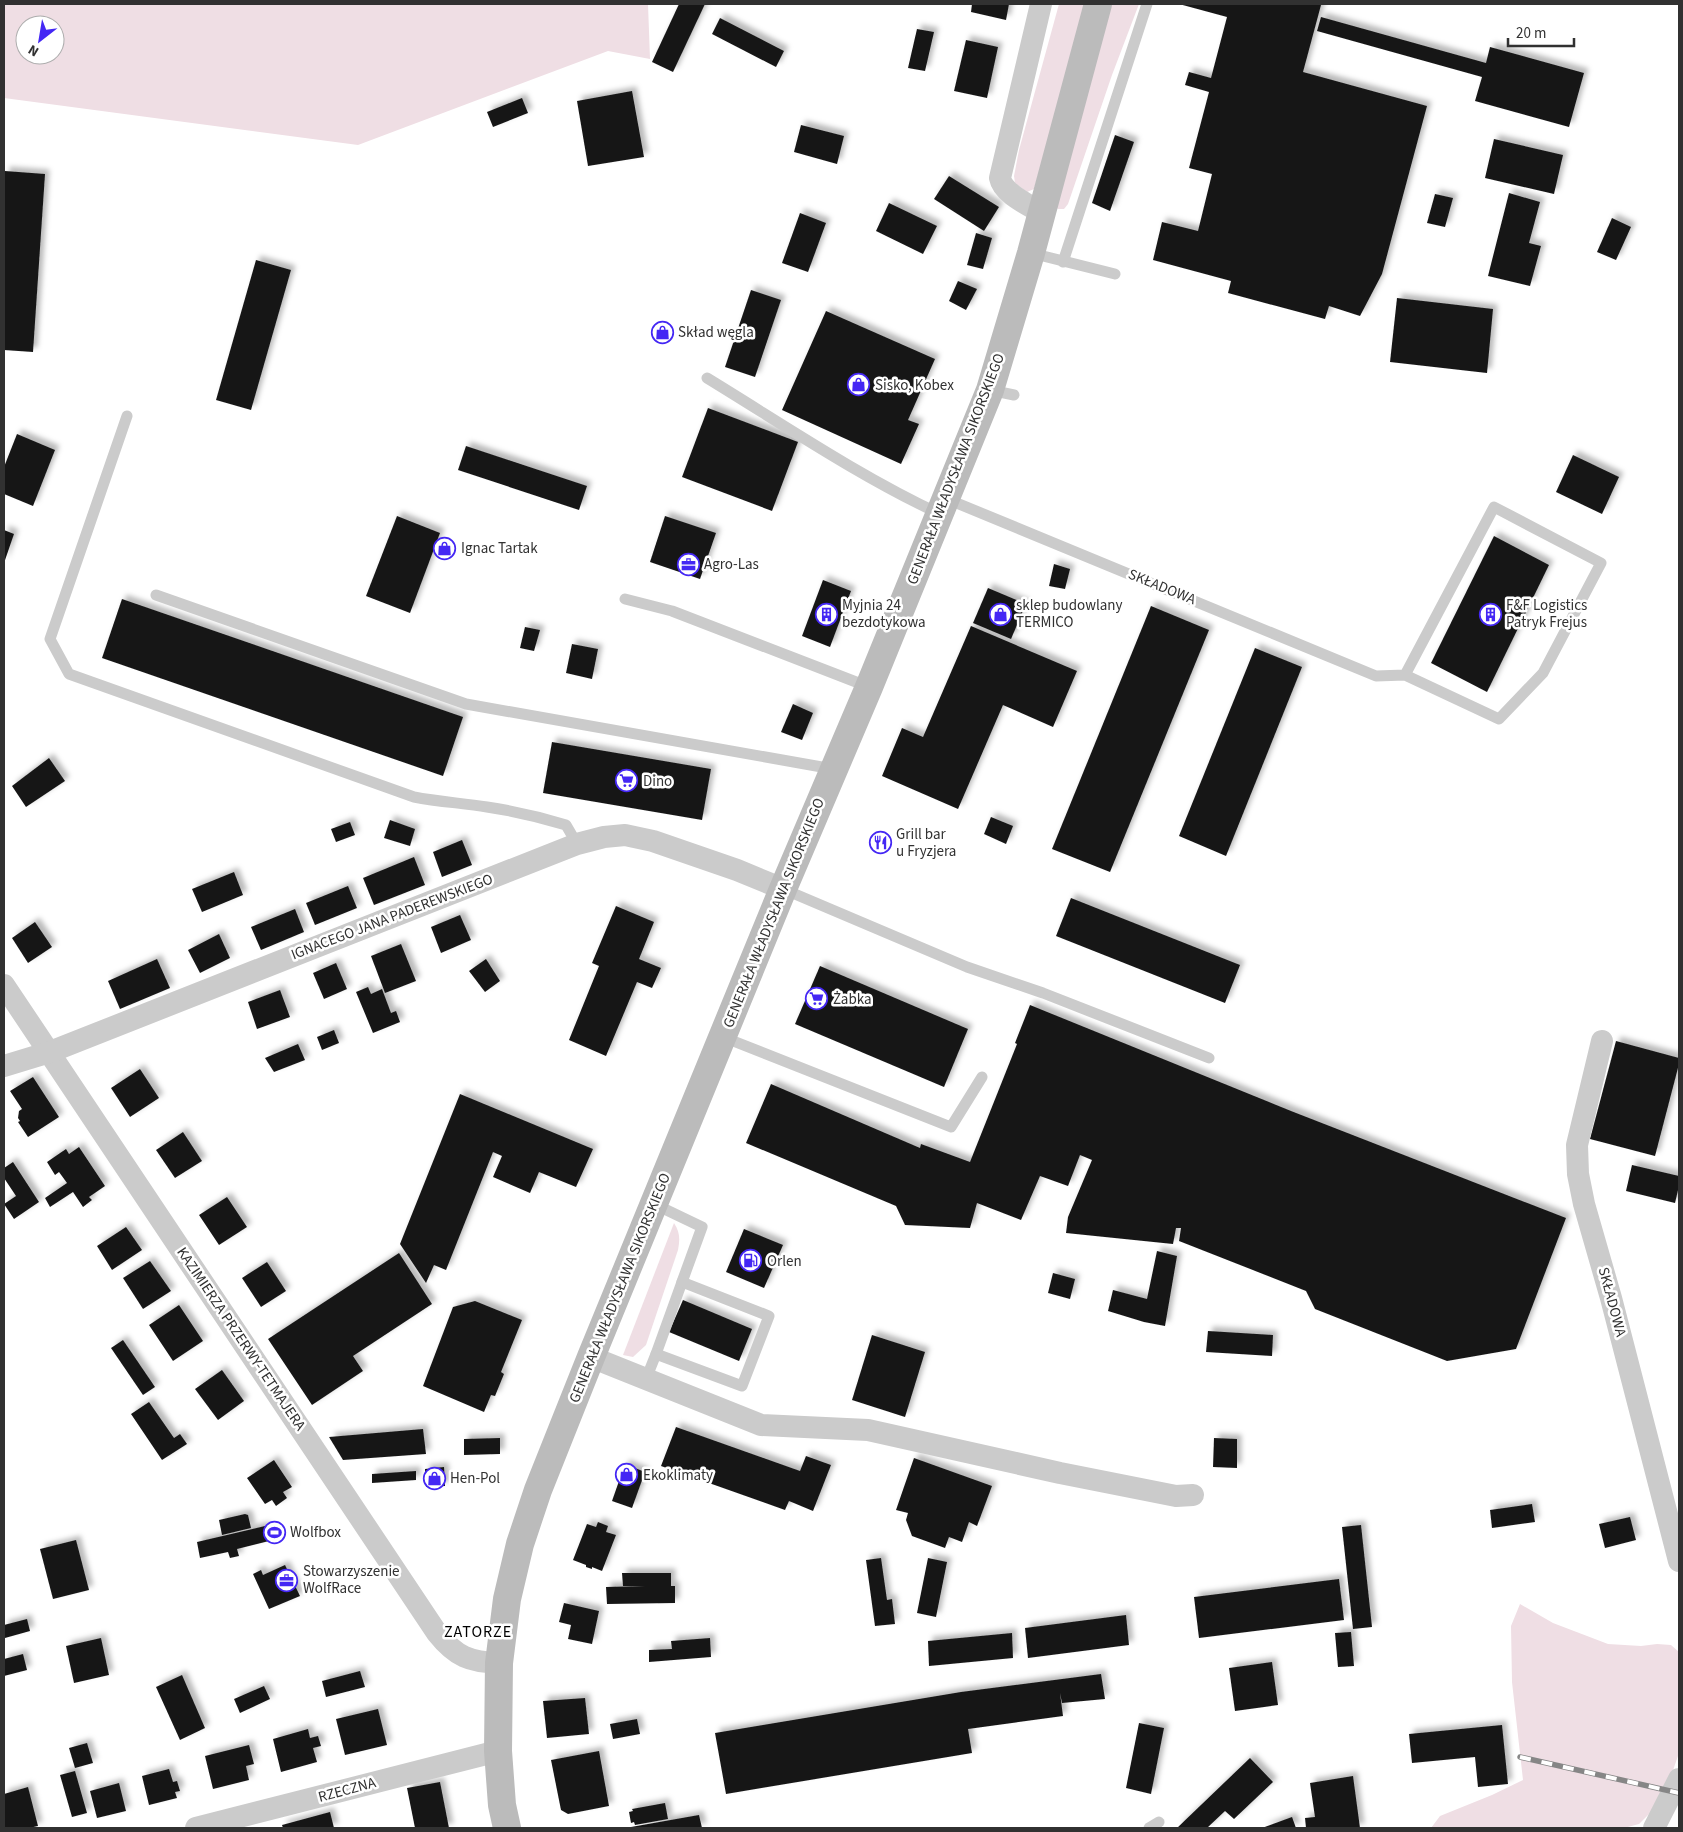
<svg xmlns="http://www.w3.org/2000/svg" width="1683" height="1832" font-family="'Source Sans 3',sans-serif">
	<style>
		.green { fill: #efdee4; fill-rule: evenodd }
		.building { fill: #181818; filter: url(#shadow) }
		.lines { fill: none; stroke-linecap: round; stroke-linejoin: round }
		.service { stroke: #cbcbcb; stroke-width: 11 }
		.minor { stroke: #cbcbcb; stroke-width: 22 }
		.secondary { stroke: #bbb; stroke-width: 28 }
		.rail-casing { stroke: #868686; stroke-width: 5.5 }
		.rail { stroke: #fff; stroke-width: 4; stroke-dasharray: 11; stroke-linecap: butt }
		.labels { text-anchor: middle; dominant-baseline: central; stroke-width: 5; stroke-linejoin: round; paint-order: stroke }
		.poi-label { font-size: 15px; fill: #313131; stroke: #fff; text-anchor: start }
		.street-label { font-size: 15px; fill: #313131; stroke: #fff }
		.neighbourhood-label { font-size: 16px; letter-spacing: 1px; fill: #000; stroke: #fff }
	</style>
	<defs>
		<filter id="shadow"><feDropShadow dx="4.5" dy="-4.5" stdDeviation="2.5" flood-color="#0004"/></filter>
	</defs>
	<rect width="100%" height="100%" fill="#fff"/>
	<g class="green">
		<path d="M4 4H648L650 59 608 51 358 145 4 98ZM25 25H55V55H25Z"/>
		<polygon points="1059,4 1087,4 1034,189 1027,192 1015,183 1014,176 1019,150"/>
		<polygon points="1109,4 1139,4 1112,75 1068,204 1064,209 1058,209 1055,206"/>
		<path d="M674 1223C680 1232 680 1239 678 1250L646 1345 633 1357 623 1355Z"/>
		<polygon points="1520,1604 1553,1623 1608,1644 1641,1646 1657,1644 1671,1645 1679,1652 1679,1753 1670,1779 1654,1809 1639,1824 1624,1828 1431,1828 1440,1816 1492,1795 1523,1780 1512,1682 1511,1626"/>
	</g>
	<g class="building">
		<polygon points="679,4 705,4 673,72 652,62"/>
		<polygon points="972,4 1009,4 1006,20 971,12"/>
		<polygon points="1179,4 1315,4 1321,5 1303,72 1427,106 1382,274 1360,316 1329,306 1325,319 1228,293 1231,281 1153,260 1162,222 1198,231 1212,174 1189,168 1209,92 1185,85 1189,72 1211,78 1227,17"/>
		<polygon points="1321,17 1486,63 1490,47 1584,73 1569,127 1475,101 1482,77 1317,31"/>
		<polygon points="720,18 784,51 776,67 712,34"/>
		<polygon points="917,29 934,32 925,71 908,68"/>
		<polygon points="966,40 998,47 987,98 954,91"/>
		<polygon points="632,91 644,157 588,166 577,101"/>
		<polygon points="522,98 528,113 493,127 487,112"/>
		<polygon points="801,125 844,136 837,164 794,152"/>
		<polygon points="1115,135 1134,142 1110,211 1092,203"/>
		<polygon points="1494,139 1563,155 1554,194 1485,178"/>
		<polygon points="5,171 45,174 33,352 4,350"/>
		<polygon points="949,176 999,207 984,231 934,199"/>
		<polygon points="1509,193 1540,202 1529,243 1541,246 1530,286 1488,276"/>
		<polygon points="1435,194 1453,198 1445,227 1427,223"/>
		<polygon points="889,203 937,226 923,254 876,231"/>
		<polygon points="800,213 826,223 808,272 782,263"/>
		<polygon points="1612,218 1631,227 1616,260 1597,252"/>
		<polygon points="976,233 992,238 983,269 967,265"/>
		<polygon points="256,260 291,270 251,410 216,400"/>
		<polygon points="958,281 977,289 966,310 949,301"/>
		<polygon points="751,290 781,300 755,377 725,367"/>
		<polygon points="1397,298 1493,309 1487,373 1390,362"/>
		<polygon points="826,311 935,359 908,420 919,424 901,464 782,410"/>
		<polygon points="708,408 798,442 772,511 682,477"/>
		<polygon points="17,434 55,450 33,506 4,494 4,467"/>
		<polygon points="466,446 587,486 579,510 458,470"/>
		<polygon points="1573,455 1619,477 1602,514 1556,492"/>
		<polygon points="397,516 440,533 410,613 366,596"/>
		<polygon points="665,516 716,533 700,579 650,562"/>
		<polygon points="4,530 14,534 4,563"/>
		<polygon points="1494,536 1549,565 1487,692 1431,663"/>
		<polygon points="1054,564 1070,569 1065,589 1049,586"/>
		<polygon points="823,580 851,591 830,647 802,636"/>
		<polygon points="988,588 1026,604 1011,639 973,623"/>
		<polygon points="122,599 463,717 443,776 102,658"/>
		<polygon points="1151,606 1209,630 1110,872 1052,849"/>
		<polygon points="971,626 1077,671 1053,727 1003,705 958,809 882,776 902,728 923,737"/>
		<polygon points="525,627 540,630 534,651 520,648"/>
		<polygon points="572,644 598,649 592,679 566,673"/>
		<polygon points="1255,648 1302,667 1226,856 1179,836"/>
		<polygon points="793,704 813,713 802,740 781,732"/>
		<polygon points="552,742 711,769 702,820 543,793"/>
		<polygon points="49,758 65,781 26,807 12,786"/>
		<polygon points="991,817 1013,826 1006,844 984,834"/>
		<polygon points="390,820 415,829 410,846 384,838"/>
		<polygon points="350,822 355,835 336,842 331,829"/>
		<polygon points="462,840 472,865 442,877 433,852"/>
		<polygon points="414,857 425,885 374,905 363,878"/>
		<polygon points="234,872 243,895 202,912 192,889"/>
		<polygon points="348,886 357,908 315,925 306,903"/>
		<polygon points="1071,898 1240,965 1225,1003 1056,936"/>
		<polygon points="616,906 654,922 639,959 661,968 652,988 637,982 606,1056 569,1040 599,966 592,963"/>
		<polygon points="295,909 304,932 261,950 251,927"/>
		<polygon points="460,915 471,940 441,953 431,927"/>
		<polygon points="35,922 52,947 28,963 12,938"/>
		<polygon points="219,934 230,958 200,973 188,950"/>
		<polygon points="401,944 416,981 385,993 371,956"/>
		<polygon points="157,959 170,988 120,1009 108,981"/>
		<polygon points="486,959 500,981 485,992 469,971"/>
		<polygon points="336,963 347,989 324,999 313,973"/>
		<polygon points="820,966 968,1029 944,1087 795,1024"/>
		<polygon points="368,987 371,994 382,989 391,1013 396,1011 400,1022 373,1033 356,992"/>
		<polygon points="280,990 290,1017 257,1029 248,1002"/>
		<polygon points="1030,1005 1291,1111 1566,1218 1516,1349 1447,1361 1315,1309 1306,1291 1179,1241 1181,1228 1176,1228 1173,1244 1066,1233 1068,1217 1092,1160 1080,1155 1068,1186 1040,1176 1021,1220 977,1203 970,1228 905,1225 896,1206 746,1143 771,1084 920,1148 921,1144 970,1162 1017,1044 1015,1043"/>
		<polygon points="334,1030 339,1043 322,1050 317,1037"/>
		<polygon points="1616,1041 1679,1058 1679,1064 1655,1156 1590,1139"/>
		<polygon points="298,1044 305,1060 274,1072 265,1058"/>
		<polygon points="140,1069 159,1098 130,1117 111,1088"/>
		<polygon points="33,1077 59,1117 28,1137 18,1122 20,1121 18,1118 19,1111 22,1109 10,1091"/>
		<polygon points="460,1094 593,1149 576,1187 539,1172 530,1193 493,1177 502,1156 493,1152 446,1270 434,1265 426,1283 400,1244"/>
		<polygon points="183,1132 202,1161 175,1178 156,1150"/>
		<polygon points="79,1147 105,1186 89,1197 92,1200 83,1207 73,1192 50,1207 45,1198 67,1183 59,1172 55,1175 47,1162 66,1149 69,1154"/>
		<polygon points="13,1162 39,1202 14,1219 4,1204 16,1196 4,1178 4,1168"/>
		<polygon points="1632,1165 1679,1176 1679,1186 1675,1203 1626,1191"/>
		<polygon points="227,1197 247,1227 219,1245 199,1215"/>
		<polygon points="126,1227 142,1250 112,1270 97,1246"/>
		<polygon points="744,1229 783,1245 764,1288 726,1272"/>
		<polygon points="1157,1251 1177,1256 1165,1326 1144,1322 1108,1311 1113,1290 1147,1299"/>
		<polygon points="399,1253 432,1304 353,1356 363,1371 312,1405 268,1339"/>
		<polygon points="150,1261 171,1291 143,1309 123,1278"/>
		<polygon points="267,1262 286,1291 261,1307 242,1278"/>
		<polygon points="1053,1273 1075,1279 1070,1299 1048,1293"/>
		<polygon points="683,1300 752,1329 739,1361 669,1332"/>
		<polygon points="475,1301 522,1320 501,1372 504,1374 495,1396 491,1395 484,1412 423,1386 453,1307"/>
		<polygon points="179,1305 203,1341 173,1361 149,1325"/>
		<polygon points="1208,1331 1273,1335 1272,1356 1206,1352"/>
		<polygon points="872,1335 925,1352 905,1417 852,1400"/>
		<polygon points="123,1340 155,1387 143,1395 111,1348"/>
		<polygon points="222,1370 244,1401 218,1420 195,1389"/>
		<polygon points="149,1402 174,1438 180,1434 187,1444 162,1460 131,1414"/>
		<polygon points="676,1427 800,1471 806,1456 831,1465 813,1511 789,1501 785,1510 661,1466"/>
		<polygon points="423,1429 426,1454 343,1460 329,1437"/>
		<polygon points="500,1438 500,1454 464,1455 464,1439"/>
		<polygon points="1214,1438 1237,1439 1237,1468 1213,1467"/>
		<polygon points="914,1458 992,1486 977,1526 969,1522 962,1542 949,1537 945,1548 912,1536 906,1520 908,1513 896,1510"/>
		<polygon points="274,1460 292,1487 283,1492 287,1498 276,1506 272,1500 265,1504 247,1478"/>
		<polygon points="625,1464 645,1472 632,1508 612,1501"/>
		<polygon points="444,1467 445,1486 426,1487 425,1469"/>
		<polygon points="416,1471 416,1480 372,1483 372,1474"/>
		<polygon points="1532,1504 1535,1522 1492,1528 1490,1510"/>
		<polygon points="245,1514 248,1515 251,1528 222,1535 219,1520"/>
		<polygon points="1630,1517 1636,1540 1605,1548 1599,1524"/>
		<polygon points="598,1522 608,1526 606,1532 616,1535 602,1571 592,1567 592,1569 586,1567 586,1565 573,1560 587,1524 596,1527"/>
		<polygon points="1361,1525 1372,1627 1353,1629 1342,1527"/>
		<polygon points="265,1526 269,1541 237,1549 239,1556 230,1558 228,1552 200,1558 197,1542"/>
		<polygon points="76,1540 89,1590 53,1599 40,1549"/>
		<polygon points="881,1558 887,1600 892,1599 895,1624 875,1626 866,1560"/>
		<polygon points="928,1558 947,1562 936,1617 917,1613"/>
		<polygon points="285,1565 300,1596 269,1609 253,1574 261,1570 263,1575"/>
		<polygon points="622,1573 671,1573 671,1586 675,1586 675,1603 607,1604 606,1587 645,1586 623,1586"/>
		<polygon points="1339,1579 1344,1620 1199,1638 1194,1597"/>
		<polygon points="564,1603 599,1611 592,1644 568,1639 571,1625 559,1622"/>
		<polygon points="1126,1615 1129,1645 1028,1658 1025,1628"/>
		<polygon points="27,1619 30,1631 5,1638 4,1625"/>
		<polygon points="1351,1632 1354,1666 1338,1667 1335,1633"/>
		<polygon points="1012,1633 1013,1658 929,1666 928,1641"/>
		<polygon points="101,1638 109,1675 74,1683 66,1646"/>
		<polygon points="710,1638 711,1657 649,1662 649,1650 672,1649 671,1641"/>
		<polygon points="23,1654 27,1670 4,1676 4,1659"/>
		<polygon points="1272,1662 1278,1705 1235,1711 1229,1668"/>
		<polygon points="360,1671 365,1687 326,1697 322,1681"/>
		<polygon points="1101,1674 1105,1699 1062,1703 1060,1693 1063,1716 968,1729 972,1753 726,1794 715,1733 961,1692"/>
		<polygon points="182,1675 205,1728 180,1740 156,1687"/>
		<polygon points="264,1686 270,1699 240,1713 234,1699"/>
		<polygon points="585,1698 589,1734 547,1738 543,1701"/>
		<polygon points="378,1709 387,1745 345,1755 336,1719"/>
		<polygon points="637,1719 640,1734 613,1739 610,1724"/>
		<polygon points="1139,1723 1164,1728 1151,1794 1126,1788"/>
		<polygon points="1502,1725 1508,1784 1478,1787 1475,1757 1412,1763 1409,1734"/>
		<polygon points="308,1729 310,1738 318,1736 321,1746 313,1748 317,1762 281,1772 273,1739"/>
		<polygon points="87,1743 93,1763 75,1768 69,1748"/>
		<polygon points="249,1745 254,1764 246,1766 249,1780 213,1789 205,1756"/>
		<polygon points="599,1751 609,1806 568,1814 561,1810 551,1760"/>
		<polygon points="1250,1758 1273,1782 1234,1819 1225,1811 1207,1828 1177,1828"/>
		<polygon points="169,1769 173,1782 177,1781 180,1791 175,1792 177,1798 149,1805 142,1776"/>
		<polygon points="75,1771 87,1813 72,1817 60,1775"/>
		<polygon points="1353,1776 1360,1828 1306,1828 1305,1818 1315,1817 1310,1783"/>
		<polygon points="440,1782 449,1828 415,1828 407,1788"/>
		<polygon points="119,1783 126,1811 97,1818 90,1791"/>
		<polygon points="28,1787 38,1826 29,1828 4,1828 4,1794"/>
		<polygon points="665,1803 668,1819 635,1825 634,1822 631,1823 629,1812 633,1811 632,1809"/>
		<polygon points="330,1812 334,1828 283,1828 282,1825"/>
		<polygon points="699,1815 702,1828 631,1828 631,1827"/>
		<polygon points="1292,1817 1296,1828 1262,1828"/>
	</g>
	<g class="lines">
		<g class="service">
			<polyline points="1031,253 1115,274"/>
			<polyline points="1063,262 1147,4"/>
			<path d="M707 378C784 425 859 476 940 514"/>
			<polyline points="990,390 1014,395"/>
			<path d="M127 416 50 639 69 674 414 797C439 802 463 803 487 807 514 811 540 817 566 825L577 844"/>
			<polyline points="947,499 1376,676 1405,675 1494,507 1601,563 1543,673 1499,719 1405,675"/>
			<polyline points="156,595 466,704 833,769"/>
			<polyline points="625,599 672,611 869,687"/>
			<polyline points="783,889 967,967 1043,993 1209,1058"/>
			<polyline points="723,1037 951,1127 982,1077"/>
			<polyline points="656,1354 682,1282"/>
			<polyline points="646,1379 656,1354 742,1386 769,1316 682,1282 702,1227 654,1204"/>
			<polyline points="1149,1828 1159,1822"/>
		</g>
		<g class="minor">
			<path d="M1041 4 1000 178C1003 194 1029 205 1042 213"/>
			<path d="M4 985 437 1633C456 1657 470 1662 499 1663"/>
			<polyline points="1602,1041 1577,1145 1578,1174 1584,1204 1611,1298 1679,1561"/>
			<polyline points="4,1066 50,1052 577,844 604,837 625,835 653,841 737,870 783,889"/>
			<polyline points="591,1357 761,1425 868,1430 1060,1473 1176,1496 1193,1495"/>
			<polyline points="196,1828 498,1751"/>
			<polyline points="1654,1828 1679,1779"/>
		</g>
		<polyline class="secondary" points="507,1828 502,1805 498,1751 499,1663 507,1599 520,1544 538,1490 591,1357 783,889 869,687 990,390 1031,253 1098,4"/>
		<defs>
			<polyline id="rail" points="1520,1757 1679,1793"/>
		</defs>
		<use href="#rail" class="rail-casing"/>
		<use href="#rail" class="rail"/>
	</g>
	<defs>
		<symbol id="shop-ring" viewBox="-11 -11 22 22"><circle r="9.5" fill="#fff" stroke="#4427f4" stroke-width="1.5"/><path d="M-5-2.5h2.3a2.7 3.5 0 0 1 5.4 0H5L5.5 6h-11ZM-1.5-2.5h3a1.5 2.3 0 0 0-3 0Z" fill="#4427f4"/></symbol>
		<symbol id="office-ring" viewBox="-11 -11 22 22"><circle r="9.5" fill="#fff" stroke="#4427f4" stroke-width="1.5"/><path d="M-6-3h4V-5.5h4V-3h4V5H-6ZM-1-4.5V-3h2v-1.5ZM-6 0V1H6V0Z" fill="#4427f4"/></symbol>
		<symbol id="building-ring" viewBox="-11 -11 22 22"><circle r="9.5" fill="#fff" stroke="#4427f4" stroke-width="1.5"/><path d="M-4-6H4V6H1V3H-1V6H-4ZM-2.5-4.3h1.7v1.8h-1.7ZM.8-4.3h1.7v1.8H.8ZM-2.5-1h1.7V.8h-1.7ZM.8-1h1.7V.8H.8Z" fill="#4427f4"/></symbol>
		<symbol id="supermarket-ring" viewBox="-11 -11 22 22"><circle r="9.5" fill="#fff" stroke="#4427f4" stroke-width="1.5"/><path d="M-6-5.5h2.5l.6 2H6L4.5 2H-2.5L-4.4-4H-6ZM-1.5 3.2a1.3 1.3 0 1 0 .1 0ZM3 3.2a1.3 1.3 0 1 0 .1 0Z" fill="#4427f4"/></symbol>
		<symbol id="restaurant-ring" viewBox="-11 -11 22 22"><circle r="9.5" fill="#fff" stroke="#4427f4" stroke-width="1.5"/><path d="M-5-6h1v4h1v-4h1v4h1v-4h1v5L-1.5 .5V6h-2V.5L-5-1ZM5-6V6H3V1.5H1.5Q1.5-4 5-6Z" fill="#4427f4"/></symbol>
		<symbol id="fuel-ring" viewBox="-11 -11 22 22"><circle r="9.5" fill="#fff" stroke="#4427f4" stroke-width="1.5"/><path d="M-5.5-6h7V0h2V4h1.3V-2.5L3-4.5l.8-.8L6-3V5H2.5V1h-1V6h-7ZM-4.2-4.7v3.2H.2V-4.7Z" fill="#4427f4"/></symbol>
		<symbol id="stadium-ring" viewBox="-11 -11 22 22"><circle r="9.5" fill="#fff" stroke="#4427f4" stroke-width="1.5"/><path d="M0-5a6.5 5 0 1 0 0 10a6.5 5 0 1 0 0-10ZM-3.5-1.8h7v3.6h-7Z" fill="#4427f4"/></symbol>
	</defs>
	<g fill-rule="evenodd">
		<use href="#shop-ring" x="650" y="320" width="25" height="25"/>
		<use href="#shop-ring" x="846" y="372" width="25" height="25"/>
		<use href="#shop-ring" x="432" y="536" width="25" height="25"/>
		<use href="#office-ring" x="676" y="552" width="25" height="25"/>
		<use href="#building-ring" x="814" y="602" width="25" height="25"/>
		<use href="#shop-ring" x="988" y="602" width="25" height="25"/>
		<use href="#building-ring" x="1478" y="602" width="25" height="25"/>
		<use href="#supermarket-ring" x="614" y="768" width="25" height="25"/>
		<use href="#restaurant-ring" x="868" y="830" width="25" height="25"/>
		<use href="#supermarket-ring" x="804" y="986" width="25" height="25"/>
		<use href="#fuel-ring" x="738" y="1248" width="25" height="25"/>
		<use href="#shop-ring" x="614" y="1462" width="25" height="25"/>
		<use href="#shop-ring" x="422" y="1466" width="25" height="25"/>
		<use href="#stadium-ring" x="262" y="1520" width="25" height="25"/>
		<use href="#office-ring" x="274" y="1568" width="25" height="25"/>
	</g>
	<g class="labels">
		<g class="poi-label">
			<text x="678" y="332">Skład węgla</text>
			<text x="875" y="385">Sisko, Kobex</text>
			<text x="461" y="548">Ignac Tartak</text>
			<text x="704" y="564">Agro-Las</text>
			<text x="842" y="605">Myjnia 24<tspan x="842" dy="17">bezdotykowa</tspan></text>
			<text x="1016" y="605">sklep budowlany<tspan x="1016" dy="17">TERMICO</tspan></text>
			<text x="1506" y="605">F&amp;F Logistics<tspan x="1506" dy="17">Patryk Frejus</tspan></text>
			<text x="643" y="781">Dino</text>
			<text x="896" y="834">Grill bar<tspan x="896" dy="17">u Fryzjera</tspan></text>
			<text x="833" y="999">Żabka</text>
			<text x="767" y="1261">Orlen</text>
			<text x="643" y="1475">Ekoklimaty</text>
			<text x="450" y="1478">Hen-Pol</text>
			<text x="290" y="1532">Wolfbox</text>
			<text x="303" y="1571">Stowarzyszenie<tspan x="303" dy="17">WolfRace</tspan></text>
		</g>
		<g class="street-label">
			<text transform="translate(956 469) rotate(-69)">GENERAŁA WŁADYSŁAWA SIKORSKIEGO</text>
			<text transform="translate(1162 587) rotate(22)">SKŁADOWA</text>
			<text transform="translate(774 913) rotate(-68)">GENERAŁA WŁADYSŁAWA SIKORSKIEGO</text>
			<text transform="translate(392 917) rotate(-21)">IGNACEGO JANA PADEREWSKIEGO</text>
			<text transform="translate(620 1288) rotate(-68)">GENERAŁA WŁADYSŁAWA SIKORSKIEGO</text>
			<text transform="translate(1612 1302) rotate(75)">SKŁADOWA</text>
			<text transform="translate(241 1339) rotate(56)">KAZIMIERZA PRZERWY-TETMAJERA</text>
			<text transform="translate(347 1790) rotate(-15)">RZECZNA</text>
		</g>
		<g class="neighbourhood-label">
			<text x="478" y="1632">ZATORZE</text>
		</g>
	</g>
	<rect width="1683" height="1832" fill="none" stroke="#313131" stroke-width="10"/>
	<g transform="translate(40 40) rotate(211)"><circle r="24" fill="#ffffff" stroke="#adadad"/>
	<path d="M0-4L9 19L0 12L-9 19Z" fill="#4427f4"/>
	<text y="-8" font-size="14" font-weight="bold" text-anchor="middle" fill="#313131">N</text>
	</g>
	<path d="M1508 38v8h66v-8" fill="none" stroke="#313131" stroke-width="2.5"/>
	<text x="1516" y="38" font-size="15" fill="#313131" stroke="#ffffff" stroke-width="4" paint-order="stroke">20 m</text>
</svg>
